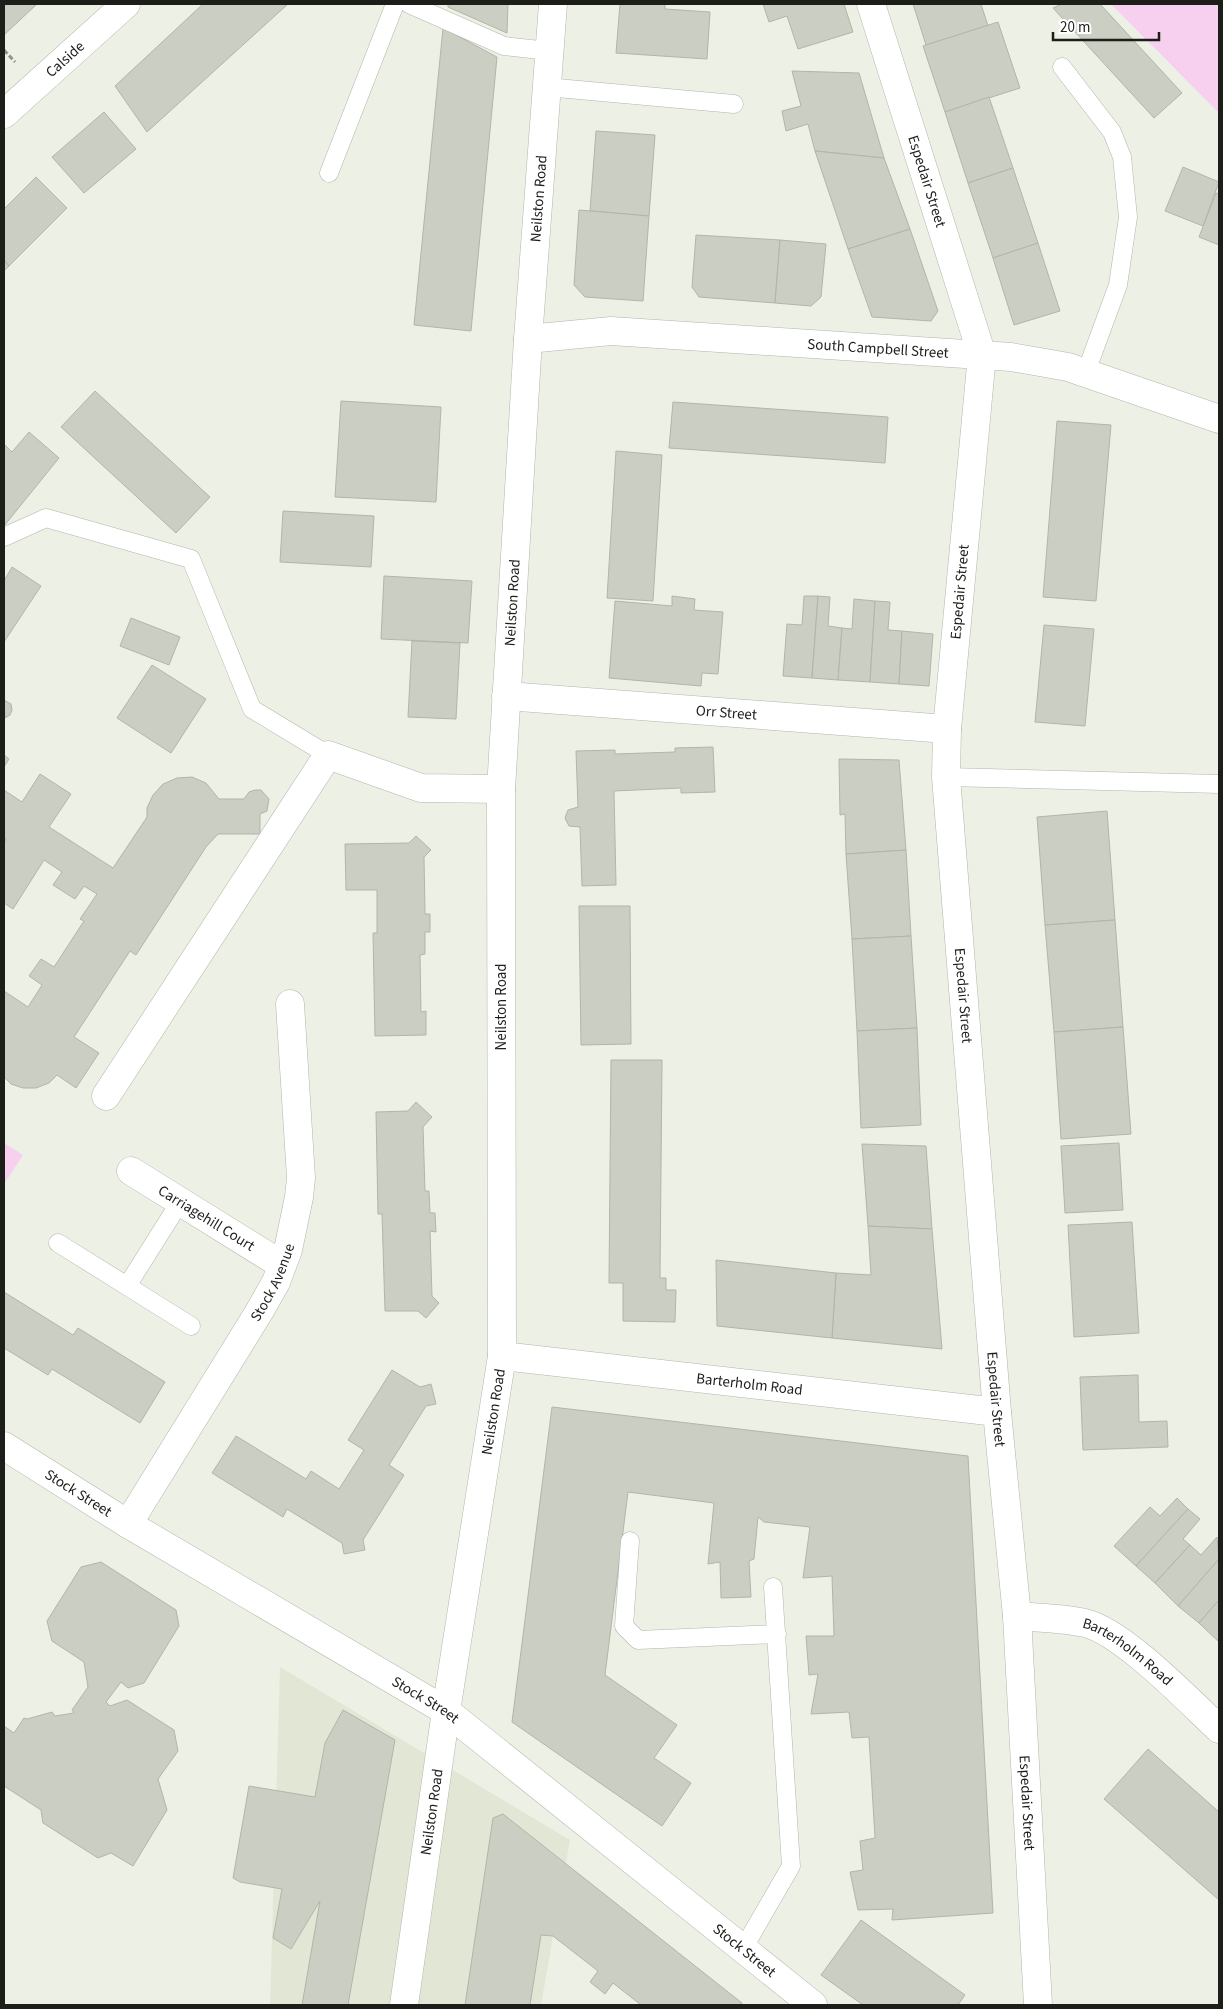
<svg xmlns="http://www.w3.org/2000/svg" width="1223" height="2009" font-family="'Source Sans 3',sans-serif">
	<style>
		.built { fill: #e1e7d4 }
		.green { fill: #f7cfef }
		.building { fill: #cbcec3; stroke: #b1b5aa }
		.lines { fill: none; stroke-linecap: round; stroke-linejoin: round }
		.service-casing { stroke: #b2b6ab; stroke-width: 19 }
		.minor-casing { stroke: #b2b6ab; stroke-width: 29 }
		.tertiary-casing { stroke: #b2b6ab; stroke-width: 29 }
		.secondary-casing { stroke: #b2b6ab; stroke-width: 29 }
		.path { stroke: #91938b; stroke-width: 3; stroke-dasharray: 5 2.5; stroke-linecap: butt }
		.service { stroke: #fff; stroke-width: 18 }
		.minor { stroke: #fff; stroke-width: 28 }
		.tertiary { stroke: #fff; stroke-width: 28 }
		.secondary { stroke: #fff; stroke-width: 28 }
		.labels { text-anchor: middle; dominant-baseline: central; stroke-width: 4; stroke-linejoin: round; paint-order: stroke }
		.street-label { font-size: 15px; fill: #1d1e1a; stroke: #fff }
	</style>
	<rect width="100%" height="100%" fill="#edf0e5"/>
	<polygon class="built" points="280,1667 570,1840 541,2005 270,2005"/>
	<g class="green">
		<polygon points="1111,4 1219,4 1219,113"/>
		<polygon points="4,1143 23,1155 4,1184"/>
	</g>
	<g class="building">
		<polygon points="4,4 37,4 4,35"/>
		<polygon points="203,4 288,4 147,132 115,86"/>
		<polygon points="448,4 508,4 507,33 448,7"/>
		<polygon points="620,4 665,4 665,9 710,12 707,59 616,53"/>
		<polygon points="763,4 844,4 853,32 798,49 787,16 769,22"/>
		<polygon points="913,4 981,4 988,26 926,45"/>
		<polygon points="1062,4 1100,4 1182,93 1154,118 1053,8"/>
		<polygon points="998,22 1020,88 945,112 923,46"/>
		<polygon points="443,28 497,57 471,331 414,325"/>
		<polygon points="792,71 859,73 884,158 815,151 808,124 786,131 782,111 801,106"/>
		<polygon points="989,97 1013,168 968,183 945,112"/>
		<polygon points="104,112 136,149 84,193 52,157"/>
		<polygon points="596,131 655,135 649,216 590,211"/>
		<polygon points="815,151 884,158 910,229 848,249"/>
		<polygon points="1183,167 1219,182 1203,226 1165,211"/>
		<polygon points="1013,168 1038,243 993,258 968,183"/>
		<polygon points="36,177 67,208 9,266 4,260 4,209"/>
		<polygon points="1216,193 1219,194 1219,245 1199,237"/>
		<polygon points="579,210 649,216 643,301 585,297 574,285"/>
		<polygon points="910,229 938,311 931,321 872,317 848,249"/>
		<polygon points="696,235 780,240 775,303 699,297 692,287"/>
		<polygon points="780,240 826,244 821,297 811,306 775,303"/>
		<polygon points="1038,243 1060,311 1014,325 993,258"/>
		<polygon points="4,260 9,266 4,271"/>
		<polygon points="95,391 210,497 176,533 61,427"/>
		<polygon points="341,401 441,407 436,502 335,497"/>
		<polygon points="673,402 888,417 885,463 669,448"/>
		<polygon points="1057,421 1111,425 1096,601 1043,597"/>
		<polygon points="29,432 59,458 4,526 4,444 12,452"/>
		<polygon points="616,451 662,455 653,601 607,598"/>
		<polygon points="283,511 374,516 371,567 280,562"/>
		<polygon points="12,567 41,586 4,642 4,581"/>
		<polygon points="384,576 472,581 468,643 381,639"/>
		<polygon points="672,596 695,599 694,610 723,612 718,674 702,673 701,686 609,678 615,601 672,606"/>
		<polygon points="804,596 818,596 812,678 783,676 787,624 802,625"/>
		<polygon points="818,596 830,597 828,626 842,628 838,680 812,678"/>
		<polygon points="854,599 875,601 870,682 838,680 842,628 852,629"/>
		<polygon points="875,601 890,602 888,630 902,631 899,684 870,682"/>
		<polygon points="131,618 180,637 169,665 120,646"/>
		<polygon points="1044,625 1094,629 1085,726 1035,722"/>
		<polygon points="902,631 933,634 929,686 899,684"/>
		<polygon points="412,641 460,643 456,719 408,717"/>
		<polygon points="152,665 206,699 171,753 117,718"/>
		<polygon points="4,700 11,704 12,710 10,715 5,718"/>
		<polygon points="713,747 715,792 681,793 681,788 614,791 616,885 582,886 580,827 569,826 565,818 568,810 578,807 576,751 615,750 615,754 675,752 675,748"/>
		<polygon points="4,755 9,759 4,767"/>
		<polygon points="839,759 899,760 906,850 846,854 845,814 840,815"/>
		<polygon points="40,774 71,794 49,827 113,868 147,817 147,808 153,795 163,784 177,778 192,777 206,783 219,799 244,799 249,792 255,790 261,790 269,799 267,811 260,814 260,834 218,834 206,847 136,955 130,951 74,1037 99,1053 76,1088 57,1075 49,1083 36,1088 23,1088 11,1084 4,1077 4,991 28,1007 42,985 29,976 41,959 54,967 84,921 80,919 97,894 84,886 75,899 53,885 62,872 44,860 13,909 4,903 4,843 6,839 4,838 4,790 22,802"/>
		<polygon points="1107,811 1115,920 1045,925 1037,817"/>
		<polygon points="416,836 431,850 424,857 425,914 430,914 430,932 425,932 425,954 420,955 421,1012 426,1011 426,1035 375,1036 373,933 377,933 377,890 346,890 345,844 409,843"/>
		<polygon points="906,850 911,936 852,939 846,854"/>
		<polygon points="579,906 630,906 631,1044 581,1045"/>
		<polygon points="1115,920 1123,1027 1054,1032 1045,925"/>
		<polygon points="911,936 917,1028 857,1031 852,939"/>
		<polygon points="1123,1027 1131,1134 1061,1139 1054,1032"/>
		<polygon points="917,1028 921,1125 861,1128 857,1031"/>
		<polygon points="611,1060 662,1060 660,1278 666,1278 666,1290 676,1290 675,1322 623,1321 623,1283 609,1283"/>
		<polygon points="416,1102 432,1117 423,1127 425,1191 429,1191 430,1213 435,1213 436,1232 430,1231 432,1296 439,1303 426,1318 418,1311 385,1311 382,1214 378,1214 376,1112 408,1111"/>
		<polygon points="1119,1143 1123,1210 1065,1213 1061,1146"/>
		<polygon points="862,1144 926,1146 932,1229 868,1226"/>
		<polygon points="1132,1222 1139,1333 1074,1337 1068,1225"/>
		<polygon points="868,1226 932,1229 942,1349 832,1338 836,1273 871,1275"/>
		<polygon points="716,1260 836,1273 832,1338 717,1326"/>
		<polygon points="4,1292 73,1335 78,1328 165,1382 140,1423 52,1369 48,1375 4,1348"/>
		<polygon points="392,1370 420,1387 431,1384 436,1404 426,1406 389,1465 404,1475 363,1540 365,1550 344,1554 342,1543 287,1509 283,1517 212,1473 236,1436 306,1479 311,1471 339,1489 364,1450 348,1440"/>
		<polygon points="1138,1375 1139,1422 1167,1421 1168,1447 1083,1450 1080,1377"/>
		<polygon points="552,1407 968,1456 993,1913 892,1920 893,1909 858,1910 850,1872 863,1870 860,1841 875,1838 869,1737 852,1738 849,1712 811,1714 818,1674 809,1675 806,1636 834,1636 832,1576 803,1578 810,1527 764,1522 758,1517 754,1559 749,1561 751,1597 721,1598 720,1562 708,1564 714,1503 628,1492 605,1675 677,1725 654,1758 691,1783 662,1826 512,1722"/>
		<polygon points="1177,1498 1188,1509 1136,1566 1114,1546 1150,1507 1160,1516"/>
		<polygon points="1188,1509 1200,1519 1183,1539 1190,1545 1155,1583 1136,1566"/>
		<polygon points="1217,1537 1219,1559 1178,1606 1155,1583 1190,1545 1201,1555"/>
		<polygon points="1219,1559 1219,1600 1199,1623 1178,1606"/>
		<polygon points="101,1562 176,1610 179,1626 144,1683 128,1688 121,1682 106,1702 110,1706 127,1700 174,1730 178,1751 158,1779 167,1810 133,1866 111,1853 98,1858 43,1823 41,1810 4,1786 4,1726 14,1733 24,1718 27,1719 52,1712 55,1716 74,1713 72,1710 88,1687 84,1662 52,1641 47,1621 81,1567"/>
		<polygon points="1219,1600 1219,1642 1199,1623"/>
		<polygon points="343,1710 395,1740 348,2005 302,2005 320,1901 291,1949 273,1938 282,1889 240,1882 233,1878 249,1786 315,1797 325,1743"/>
		<polygon points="1148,1749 1219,1812 1219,1900 1104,1799"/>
		<polygon points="503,1814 742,2003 741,2005 641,2005 613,1983 605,1994 590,1982 598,1971 553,1936 541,1935 530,2005 465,2005 493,1818"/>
		<polygon points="861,1920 965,1995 958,2005 863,2005 821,1975"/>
	</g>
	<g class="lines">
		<defs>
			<g id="service">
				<polyline points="409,4 504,46 549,51"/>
				<polyline points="1062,67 1112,132 1122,157 1128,217 1118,285 1086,372"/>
				<polyline points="546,87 734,104"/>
				<polyline points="329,173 395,4"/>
				<polyline points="4,537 46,518 191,559 252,709 328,755"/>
				<polyline points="946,777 1219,784"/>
				<polyline points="58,1243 127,1286 180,1202"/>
				<polyline points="127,1286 191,1326"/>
				<polyline points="630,1541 624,1626 638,1640 777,1634"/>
				<polyline points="743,1949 791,1866 773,1587"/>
			</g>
			<g id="minor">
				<path id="s1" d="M871 4 982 355 947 729 946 777 997 1412 1017 1616 1038 2005"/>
				<path id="s2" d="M528 339 611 331 1011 357 1068 367 1219 419"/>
				<path id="s3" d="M506 696 947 729"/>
				<polyline points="106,1096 328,755 421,788 501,789"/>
				<path id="s4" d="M131 1171 282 1265"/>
				<path id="s5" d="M502 1356 997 1412"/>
				<path id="s6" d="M4 1446 128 1524 446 1711 813 2005"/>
				<path id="s7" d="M128 1524 259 1312 276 1282 288 1250 299 1197 301 1178 290 1004"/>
				<path id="s8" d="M1017 1616C1039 1618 1064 1618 1085 1623 1123 1632 1189 1701 1219 1729"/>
			</g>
			<g id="tertiary">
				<path id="s9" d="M4 114 126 4"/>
			</g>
			<g id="secondary">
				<path id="s10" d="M404 2005 446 1711 502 1356 501 789 528 339 553 4"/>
			</g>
		</defs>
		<use href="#service" class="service-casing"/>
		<use href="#minor" class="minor-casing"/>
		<use href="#tertiary" class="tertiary-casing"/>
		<use href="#secondary" class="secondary-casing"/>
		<polyline class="path" points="4,50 15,62"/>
		<use href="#service" class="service"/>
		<use href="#minor" class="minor"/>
		<use href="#tertiary" class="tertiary"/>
		<use href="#secondary" class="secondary"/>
	</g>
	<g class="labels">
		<g class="street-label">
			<text stroke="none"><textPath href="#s9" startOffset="82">Calside</textPath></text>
			<text stroke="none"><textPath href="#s1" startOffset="186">Espedair Street</textPath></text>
			<text stroke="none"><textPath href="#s10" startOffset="1815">Neilston Road</textPath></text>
			<text stroke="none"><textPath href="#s2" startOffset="351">South Campbell Street</textPath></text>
			<text transform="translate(960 592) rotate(-85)">Espedair Street</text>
			<text stroke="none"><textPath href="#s10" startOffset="1410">Neilston Road</textPath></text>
			<text stroke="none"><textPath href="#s3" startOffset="221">Orr Street</textPath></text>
			<text stroke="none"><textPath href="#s1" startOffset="1011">Espedair Street</textPath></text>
			<text transform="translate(501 1007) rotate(-90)">Neilston Road</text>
			<text stroke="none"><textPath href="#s4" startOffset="89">Carriagehill Court</textPath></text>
			<text stroke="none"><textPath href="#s7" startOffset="282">Stock Avenue</textPath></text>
			<text stroke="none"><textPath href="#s5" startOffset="249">Barterholm Road</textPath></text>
			<text stroke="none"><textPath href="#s1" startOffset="1416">Espedair Street</textPath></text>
			<text stroke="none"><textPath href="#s10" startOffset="600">Neilston Road</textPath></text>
			<text stroke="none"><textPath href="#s6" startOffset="88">Stock Street</textPath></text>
			<text stroke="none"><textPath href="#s8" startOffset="120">Barterholm Road</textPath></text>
			<text stroke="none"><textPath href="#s6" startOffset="492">Stock Street</textPath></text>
			<text stroke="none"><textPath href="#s1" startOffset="1821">Espedair Street</textPath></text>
			<text stroke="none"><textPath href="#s10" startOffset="195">Neilston Road</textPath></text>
			<text stroke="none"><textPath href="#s6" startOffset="898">Stock Street</textPath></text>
		</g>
	</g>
	<rect width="1223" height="2009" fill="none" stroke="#1d1e1a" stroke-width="10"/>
	<path d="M1053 32v8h106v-8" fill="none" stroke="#1d1e1a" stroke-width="2.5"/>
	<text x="1060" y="32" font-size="15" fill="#1d1e1a" stroke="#ffffff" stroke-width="4" paint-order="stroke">20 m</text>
</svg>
